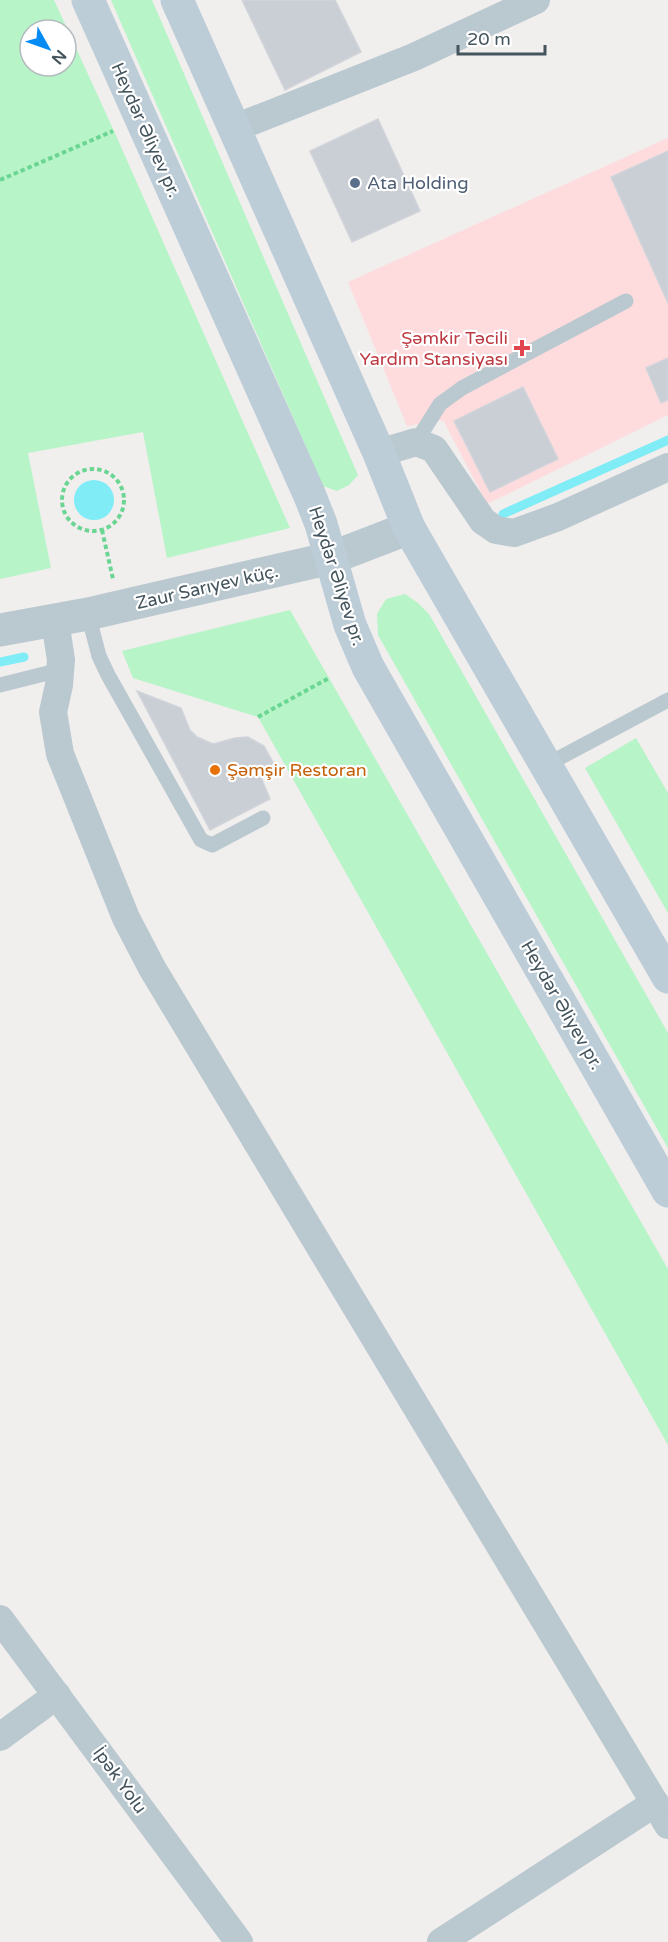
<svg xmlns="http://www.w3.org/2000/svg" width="668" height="1942" font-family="'Varela Round',sans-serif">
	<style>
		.medical { fill: #fedbdd }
		.green { fill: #b7f4c7; fill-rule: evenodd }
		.water { fill: #7fecf6 }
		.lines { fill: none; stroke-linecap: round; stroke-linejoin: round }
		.stream { stroke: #7fecf6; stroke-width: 9 }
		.building { fill: #c9cfd4; stroke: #d1d5db; stroke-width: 1.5 }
		.path { stroke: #6bd694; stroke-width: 4; stroke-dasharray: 4.5 3; stroke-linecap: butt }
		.service { stroke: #bac8cf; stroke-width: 15 }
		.minor { stroke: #bac8cf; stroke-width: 28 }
		.tertiary { stroke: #bac8cf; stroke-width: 33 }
		.secondary { stroke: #bccdd8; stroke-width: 33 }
		.service-dot { fill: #5c6f8a; stroke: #fff; stroke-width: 2 }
		.health-dot { fill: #e0444e; stroke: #fff; stroke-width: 2 }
		.food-dot { fill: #e8710a; stroke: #fff; stroke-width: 2 }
		.labels { text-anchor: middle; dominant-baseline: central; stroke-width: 4.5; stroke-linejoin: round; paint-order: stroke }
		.street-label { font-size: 18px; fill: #44555e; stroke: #fff }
		.service-label { font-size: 18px; fill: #4e5e75; stroke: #fff; text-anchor: start }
		.health-label { font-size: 18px; fill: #be3a42; stroke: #fff; text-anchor: end }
		.food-label { font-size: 18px; fill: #c56008; stroke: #fff; text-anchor: start }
	</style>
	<rect width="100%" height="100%" fill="#f1eeee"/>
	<polygon class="medical" points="668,138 668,415 487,504 443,420 407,426 348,282"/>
	<g class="green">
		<path d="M0 0H54L114 131 290 528 167 558 143 432 28 453 51 568 0 579ZM30 30H66V66H30Z"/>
		<polygon points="111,0 152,0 358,475 349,485 337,491 323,486"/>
		<polygon points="405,594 418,603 429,614 668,1033 668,1148 378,635 377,614 386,599"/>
		<polygon points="290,610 668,1269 668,1445 258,717 133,678 122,651"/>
		<polygon points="636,738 668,793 668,913 585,768"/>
	</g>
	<circle class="water" cx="94" cy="500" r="20"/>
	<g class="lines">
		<g class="stream">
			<polyline points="503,514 668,440"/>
			<polyline points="0,662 24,657"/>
		</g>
	</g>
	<g class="building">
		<polygon points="242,0 335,0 361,52 285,90"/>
		<polygon points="378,119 420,211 352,242 310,151"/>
		<polygon points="668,151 668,303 611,177"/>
		<polygon points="668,358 668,400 661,403 646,368"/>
		<polygon points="523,387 558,459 490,492 454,421"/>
		<polygon points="137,691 181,708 190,730 197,737 213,744 235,738 248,737 264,746 274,764 258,770 270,799 210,830"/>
	</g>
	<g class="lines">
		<g class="path">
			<polyline points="0,180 113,131"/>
			<circle cx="93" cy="500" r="31"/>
			<polyline points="102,530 113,579"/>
			<polyline points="258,717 329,678"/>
		</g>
		<g class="service">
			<polyline points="416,442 440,404 462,388 626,301"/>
			<polyline points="88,614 99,656 108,675 201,840 212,845 263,818"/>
			<polyline points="0,685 60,670"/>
			<polyline points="546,765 668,700"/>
		</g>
		<g class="minor">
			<polyline points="235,128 414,57 536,0"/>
			<polyline points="379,453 416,442 434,449 483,521 496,530 514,533 558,517 668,467"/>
			<polyline points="55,621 61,660 59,685 53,712 60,754 126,918 152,968 668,1825"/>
			<polyline points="0,1619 239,1942"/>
			<polyline points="0,1737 57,1695"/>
			<polyline points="441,1942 655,1803"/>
		</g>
		<polyline class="tertiary" points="0,630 88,614 331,558 409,528"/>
		<g class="secondary">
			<polyline points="88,0 310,496 321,524 350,625 368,667 668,1191"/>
			<polyline points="177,0 379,453 409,528 668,977"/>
		</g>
	</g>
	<circle class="service-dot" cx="355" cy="183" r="6"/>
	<path class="health-dot" d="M519 339h6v6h6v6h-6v6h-6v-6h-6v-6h6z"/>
	<circle class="food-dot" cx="215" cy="770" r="6"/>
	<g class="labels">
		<g class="street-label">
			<text transform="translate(146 130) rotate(66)">Heydər Əliyev pr.</text>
			<text transform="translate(337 576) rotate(72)">Heydər Əliyev pr.</text>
			<text transform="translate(207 587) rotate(-13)">Zaur Sarıyev küç.</text>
			<text transform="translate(562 1005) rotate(60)">Heydər Əliyev pr.</text>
			<text transform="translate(120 1780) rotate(54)">İpək Yolu</text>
		</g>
		<g class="service-label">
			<text x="367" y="183">Ata Holding</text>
		</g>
		<g class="health-label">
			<text x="508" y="338">Şəmkir Təcili<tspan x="508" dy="21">Yardım Stansiyası</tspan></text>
		</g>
		<g class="food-label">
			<text x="227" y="770">Şəmşir Restoran</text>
		</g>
	</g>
	<g transform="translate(48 48) rotate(130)"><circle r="28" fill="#ffffff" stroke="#b4bbbf" stroke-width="1.5"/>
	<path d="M0-4.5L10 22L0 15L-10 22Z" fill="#058bf4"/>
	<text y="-9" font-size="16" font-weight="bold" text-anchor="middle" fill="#44555e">N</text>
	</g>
	<path d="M458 45v9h87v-9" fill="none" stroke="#44555e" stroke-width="3"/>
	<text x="467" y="45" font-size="18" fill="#44555e" stroke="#ffffff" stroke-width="4.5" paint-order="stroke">20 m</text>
</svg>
